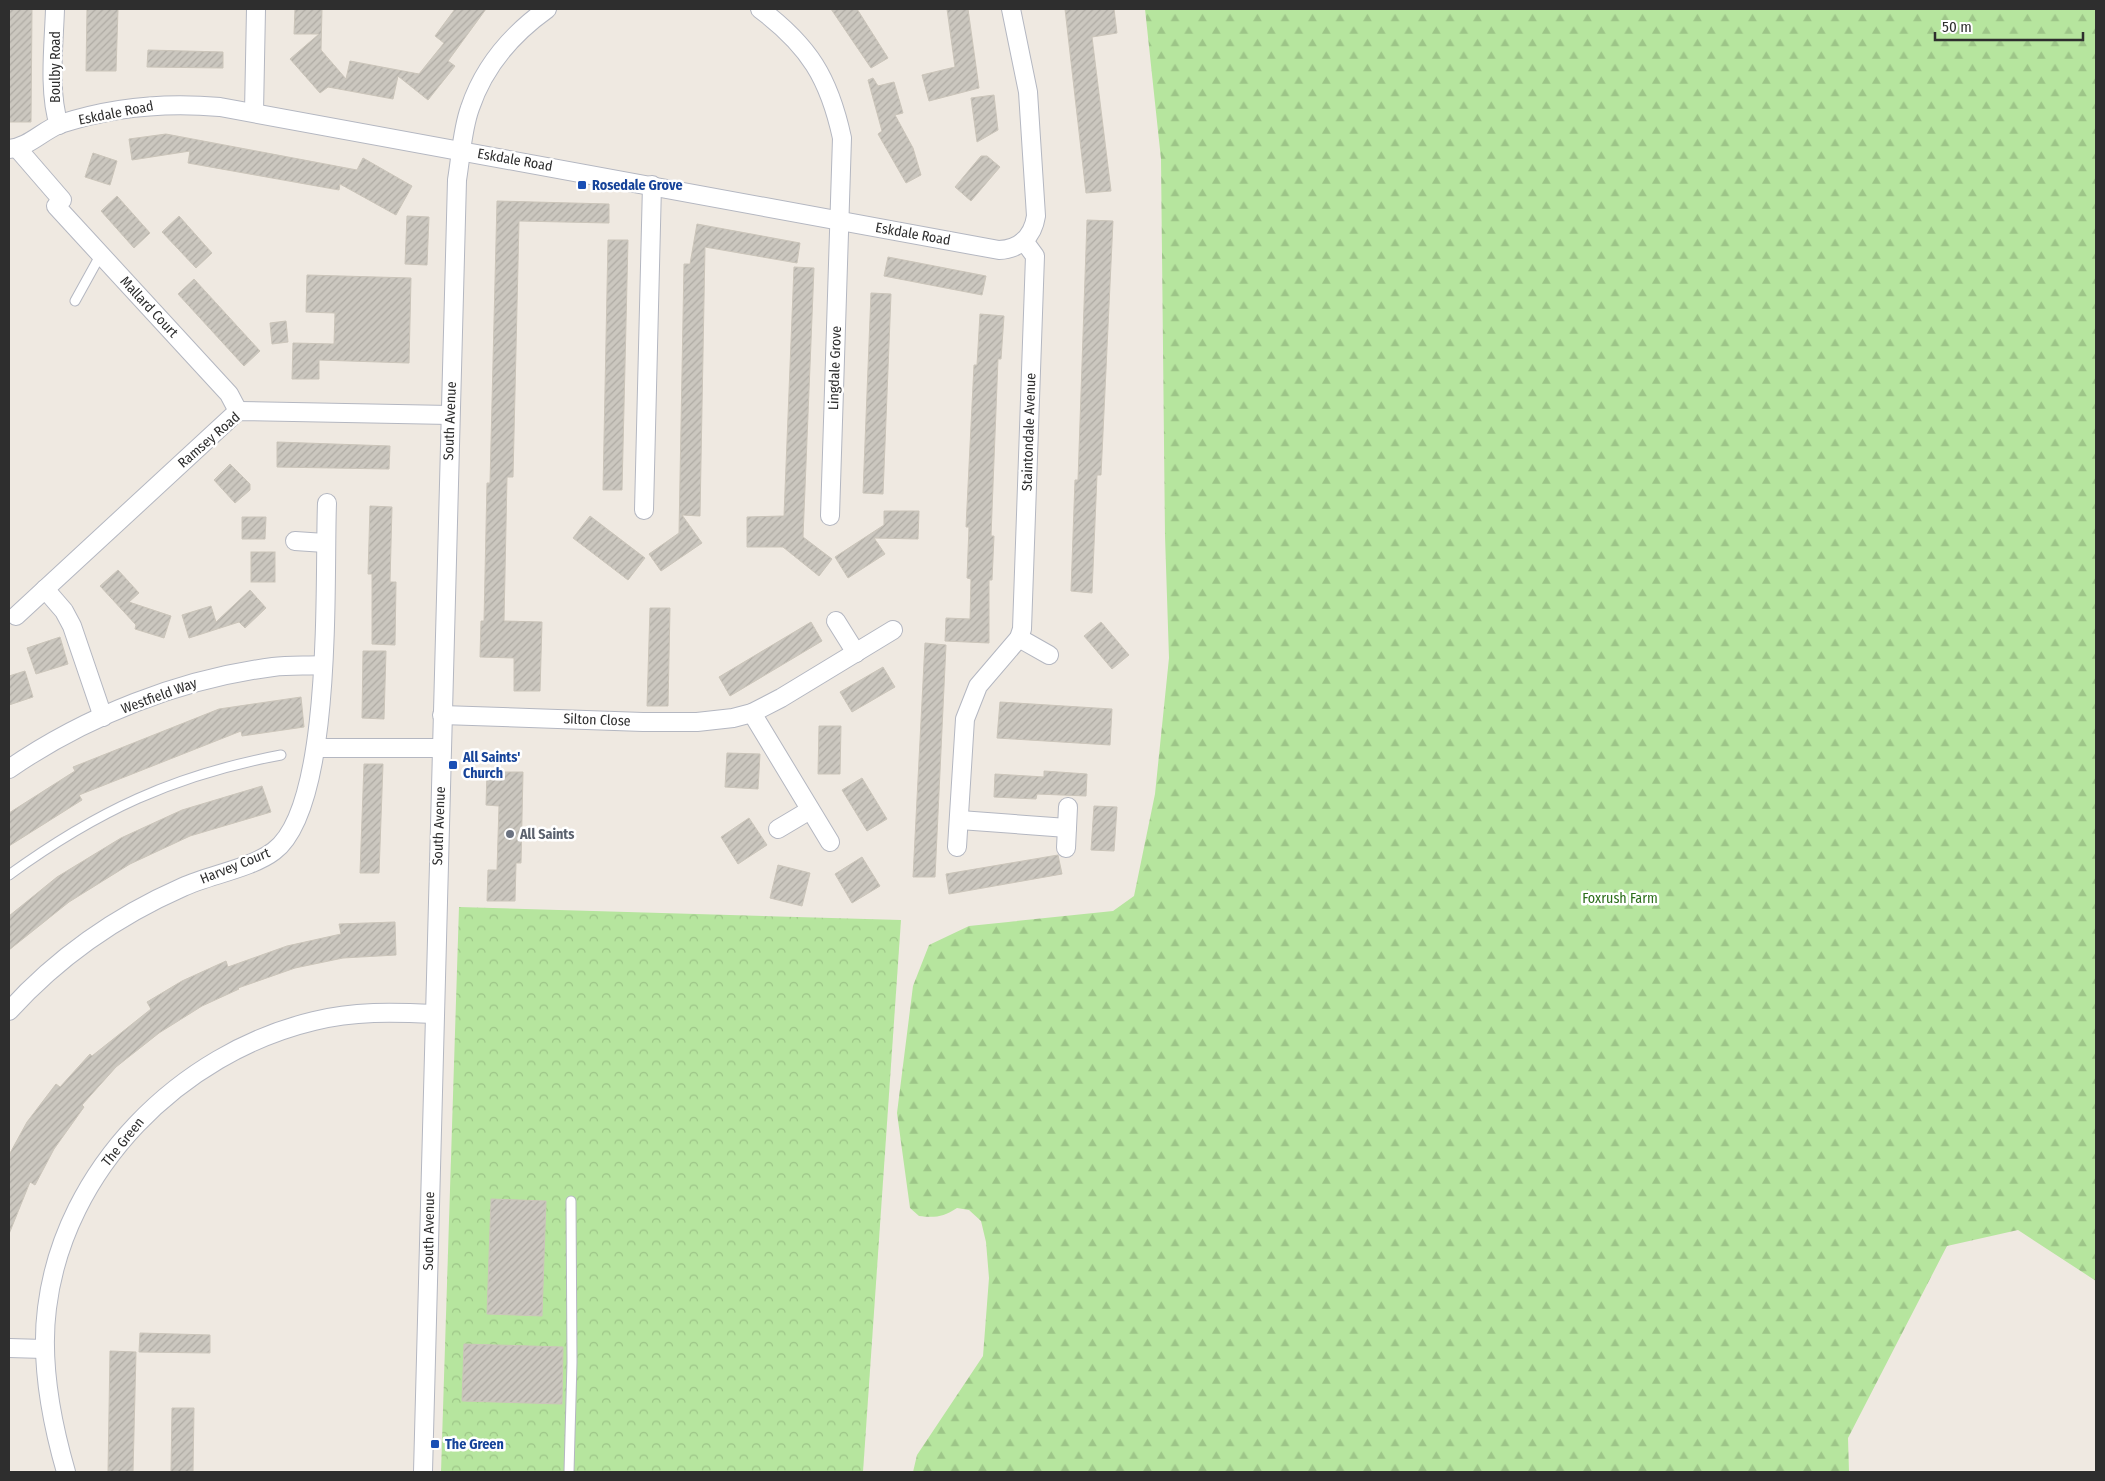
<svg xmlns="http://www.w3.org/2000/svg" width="2105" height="1481" font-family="'Fira Sans Condensed',sans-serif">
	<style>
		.forest { fill: url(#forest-firs) }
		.park { fill: url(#park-crowns) }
		.building { fill: url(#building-hatch); stroke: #cbc5ba }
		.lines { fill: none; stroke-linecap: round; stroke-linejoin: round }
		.lane-casing { stroke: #b4b7c1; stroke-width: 11 }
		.street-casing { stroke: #b4b7c1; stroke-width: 20 }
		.lane { stroke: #fff; stroke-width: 9 }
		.street { stroke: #fff; stroke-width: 18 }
		.transit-dot { fill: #1a4fb4; stroke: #fff; stroke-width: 2 }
		.worship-dot { fill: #6b7280; stroke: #fff; stroke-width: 2 }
		.labels { text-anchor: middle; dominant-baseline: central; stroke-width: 5; stroke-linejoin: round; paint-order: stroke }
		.street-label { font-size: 14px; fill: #2e2e2e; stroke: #fff }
		.transit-label { font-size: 14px; font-weight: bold; fill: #164399; stroke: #fff; text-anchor: start }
		.worship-label { font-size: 14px; font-weight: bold; fill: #5b616d; stroke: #fff; text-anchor: start }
		.park-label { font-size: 14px; fill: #2c6e1b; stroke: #fff }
	</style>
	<defs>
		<pattern id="forest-firs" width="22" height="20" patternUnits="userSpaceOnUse" patternTransform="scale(1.25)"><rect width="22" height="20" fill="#b6e59e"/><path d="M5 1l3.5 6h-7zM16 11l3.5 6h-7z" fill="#9dc588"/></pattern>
		<pattern id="park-crowns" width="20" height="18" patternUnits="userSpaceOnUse" patternTransform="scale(1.25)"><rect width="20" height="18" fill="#b6e59e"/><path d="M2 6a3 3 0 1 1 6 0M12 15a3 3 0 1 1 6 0" fill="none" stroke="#9dc588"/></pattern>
		<pattern id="building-hatch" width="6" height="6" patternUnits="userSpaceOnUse" patternTransform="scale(1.25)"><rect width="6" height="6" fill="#cbc7bf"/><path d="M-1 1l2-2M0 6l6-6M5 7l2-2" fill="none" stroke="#afaba4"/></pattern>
	</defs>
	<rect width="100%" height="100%" fill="#efe9e1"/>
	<path class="forest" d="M1145 9H2096V1281L2018 1230 1947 1246 1848 1438 1849 1472H913L917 1455 983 1356 989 1278 986 1242 981 1221 969 1210 957 1208C943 1217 935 1218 919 1216L910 1208 897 1113 913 986 929 945 969 926 1113 911 1134 896 1155 794 1169 658 1165 536 1161 159Z"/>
	<polygon class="park" points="459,907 901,920 863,1472 441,1472"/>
	<g class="building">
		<polygon points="9,9 32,9 31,122 9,122"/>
		<polygon points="87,9 118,9 116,71 86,71"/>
		<polygon points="295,9 322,9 321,50 346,79 350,61 419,74 444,43 435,36 455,9 486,9 448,61 455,66 428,100 398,76 393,99 328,87 320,93 290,59 319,34 294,34"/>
		<polygon points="831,9 857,9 888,58 871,68"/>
		<polygon points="947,9 968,9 979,88 929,101 922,75 955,67"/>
		<polygon points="1065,9 1114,9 1117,33 1092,37 1111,191 1086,193"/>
		<polygon points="148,50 223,52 223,68 147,67"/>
		<polygon points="873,78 878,86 894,82 903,113 895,115 913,148 921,175 906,183 878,134 882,131 868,80"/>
		<polygon points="994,95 998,130 977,142 971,98"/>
		<polygon points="166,134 357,170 363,158 412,186 396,215 340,184 339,190 188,163 190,151 132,160 129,139"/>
		<polygon points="93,153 117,161 110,185 85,177"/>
		<polygon points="981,156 987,156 1000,167 971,201 955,187"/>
		<polygon points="117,196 150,233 134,248 101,211"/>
		<polygon points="497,201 609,204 609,223 519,221 513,477 507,477 504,621 542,622 540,691 514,691 514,658 480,657 481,621 484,621 487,483 490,483"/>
		<polygon points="179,216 212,253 196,268 162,232"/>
		<polygon points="407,216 429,217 427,265 405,264"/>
		<polygon points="1087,220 1113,221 1101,475 1097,475 1092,593 1071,591 1075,480 1078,480"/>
		<polygon points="697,224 800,243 797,263 705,247 700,516 682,515 702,543 661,571 649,554 679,533 684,264 690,264"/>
		<polygon points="608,240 628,240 622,490 603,490"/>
		<polygon points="888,257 986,276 982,295 884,276"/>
		<polygon points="794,267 814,268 803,537 832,559 819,576 783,547 747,547 747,517 784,516"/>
		<polygon points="307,275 411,278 409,363 319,360 319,379 292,379 293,343 334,344 335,313 306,312"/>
		<polygon points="194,279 260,351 244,366 178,294"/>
		<polygon points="871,293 891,294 883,494 863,493"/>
		<polygon points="980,314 1004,316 1001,359 998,359 991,536 994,536 992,580 989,580 989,643 945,641 946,618 970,619 971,579 967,578 969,527 966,527 974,365 977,365"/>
		<polygon points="286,321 288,342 272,344 270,323"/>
		<polygon points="277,442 390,446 389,469 277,467"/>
		<polygon points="230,464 250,484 250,490 235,503 214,480"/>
		<polygon points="370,506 392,507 390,582 396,582 395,645 372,644 372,574 368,574"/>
		<polygon points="884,511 919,511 918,539 874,538 885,554 848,578 835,557 884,525"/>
		<polygon points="590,516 645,558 628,580 573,538"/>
		<polygon points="242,517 266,517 265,539 242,539"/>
		<rect x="251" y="552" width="24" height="30"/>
		<polygon points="118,570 139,593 129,602 171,616 164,638 135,629 136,625 100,586"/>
		<polygon points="250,590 266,608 245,628 239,622 189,638 182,615 211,606 216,622"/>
		<polygon points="650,608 670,608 668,706 647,706"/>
		<polygon points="811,622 822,641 730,696 719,677"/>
		<polygon points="1101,622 1129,655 1112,669 1084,636"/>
		<polygon points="60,637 68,664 36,674 27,648"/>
		<polygon points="925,643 946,645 935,877 913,877"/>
		<polygon points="363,651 386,651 384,719 362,718"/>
		<polygon points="883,667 895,687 852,712 840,692"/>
		<polygon points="25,671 33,697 9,705 9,676"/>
		<polygon points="301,697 304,727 242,736 241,731 79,795 82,800 9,846 9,813 75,771 73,767 219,709"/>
		<polygon points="1000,702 1112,709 1110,745 997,738"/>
		<polygon points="819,726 841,726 840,774 818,774"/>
		<polygon points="727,753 760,754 758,789 725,787"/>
		<polygon points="364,764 383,764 379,873 360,873"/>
		<polygon points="1044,771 1087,774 1086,796 1037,794 1036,799 994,797 995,774 1044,777"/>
		<polygon points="487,772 523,772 521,863 516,863 515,901 487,901 488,870 497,870 499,806 486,805"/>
		<polygon points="862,778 887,819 867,831 842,790"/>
		<polygon points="262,786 271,812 190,836 130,864 69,902 9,950 9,916 57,877 121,838 182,810"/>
		<polygon points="1094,806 1117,807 1114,851 1091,850"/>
		<polygon points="749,818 767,845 738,864 721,837"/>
		<polygon points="1058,855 1062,874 949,894 946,874"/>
		<polygon points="862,857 880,886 852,903 835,874"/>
		<polygon points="778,865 810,873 802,906 770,898"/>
		<polygon points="395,922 396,955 343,958 295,968 238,988 239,989 202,1006 159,1033 116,1067 82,1105 84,1107 54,1149 35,1185 30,1182 9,1234 9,1155 27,1122 56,1084 60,1087 90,1054 92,1056 151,1009 147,1002 182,981 226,961 228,967 287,946 341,934 339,924"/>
		<polygon points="491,1199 546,1201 542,1316 487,1314"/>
		<polygon points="140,1333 210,1335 210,1353 139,1352"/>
		<polygon points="464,1344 563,1347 562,1404 462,1401"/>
		<polygon points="110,1351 136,1352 133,1472 108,1472"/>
		<polygon points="172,1408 194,1408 193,1472 171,1472"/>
	</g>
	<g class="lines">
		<defs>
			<g id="lane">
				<polyline points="75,301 101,254"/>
				<path d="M9 875C97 811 174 775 281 755"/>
				<polyline points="569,1472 572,1362 571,1201"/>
			</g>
			<g id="street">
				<path d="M55 9C54 43 48 92 59 125"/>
				<path d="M760 9C809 46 829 78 842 138L830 516"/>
				<polyline points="254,112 256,9"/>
				<polyline points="17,148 62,200 56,206 229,394 238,411"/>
				<path d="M9 149C29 147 42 131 60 124 112 107 166 102 220 107L999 250C1020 249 1033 236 1036 216L1028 92 1011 9"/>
				<polyline points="644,510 652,185"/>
				<polyline points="295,541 325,543"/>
				<polyline points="45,589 64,611 72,626 103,717"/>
				<polyline points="16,616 238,411 450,415"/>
				<polyline points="836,621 856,653"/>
				<polyline points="1019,638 1049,655"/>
				<polyline points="752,713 830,842"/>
				<polyline points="442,715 643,722 697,722 733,718 752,713 781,698 893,630"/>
				<polyline points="316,748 441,748"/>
				<path d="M9 769C86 716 180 679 273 667 289 665 306 666 323 665"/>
				<polyline points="960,820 1067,828"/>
				<polyline points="778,829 810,810"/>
				<polyline points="957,847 965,719 978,686 1019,638 1022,629 1035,256 1024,241"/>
				<polyline points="1066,848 1068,807"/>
				<path d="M9 1011C58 957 117 916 183 887 209 875 252 868 274 851 334 806 324 578 327 503"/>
				<polyline points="9,1348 44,1349"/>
				<path d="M66 1472C51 1420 40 1362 47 1308 64 1169 180 1053 314 1021 354 1011 393 1012 434 1014"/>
				<path d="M423 1472 457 180C461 156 462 130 470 108 484 66 512 34 547 9"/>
			</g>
		</defs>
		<use href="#lane" class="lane-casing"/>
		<use href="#street" class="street-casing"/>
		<use href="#lane" class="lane"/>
		<use href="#street" class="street"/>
	</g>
	<g class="transit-dot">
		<rect x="577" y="180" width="10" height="10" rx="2.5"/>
		<rect x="448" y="760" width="10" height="10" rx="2.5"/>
		<rect x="430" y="1439" width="10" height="10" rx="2.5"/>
	</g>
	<circle class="worship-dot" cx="510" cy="834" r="5"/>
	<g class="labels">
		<g class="street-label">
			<text transform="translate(55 67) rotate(-90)">Boulby Road</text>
			<text transform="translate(116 113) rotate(-11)">Eskdale Road</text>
			<text transform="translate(515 160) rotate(10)">Eskdale Road</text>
			<text transform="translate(913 234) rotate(10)">Eskdale Road</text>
			<text transform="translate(149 307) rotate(47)">Mallard Court</text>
			<text transform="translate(835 368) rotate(-88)">Lingdale Grove</text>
			<text transform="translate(450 421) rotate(-88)">South Avenue</text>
			<text transform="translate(1029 432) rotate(-88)">Staintondale Avenue</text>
			<text transform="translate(209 440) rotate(-41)">Ramsey Road</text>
			<text transform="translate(159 696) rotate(-20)">Westfield Way</text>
			<text transform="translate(597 720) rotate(2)">Silton Close</text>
			<text transform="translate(439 826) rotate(-88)">South Avenue</text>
			<text transform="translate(235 866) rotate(-22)">Harvey Court</text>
			<text transform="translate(123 1142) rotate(-51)">The Green</text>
			<text transform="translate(429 1231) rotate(-89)">South Avenue</text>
		</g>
		<g class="transit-label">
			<text x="592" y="185">Rosedale Grove</text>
			<text x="463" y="757">All Saints'<tspan x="463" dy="16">Church</tspan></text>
			<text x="445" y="1444">The Green</text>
		</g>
		<g class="worship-label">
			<text x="520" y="834">All Saints</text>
		</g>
		<g class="park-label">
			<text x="1620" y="898">Foxrush Farm</text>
		</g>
	</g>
	<rect width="2105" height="1481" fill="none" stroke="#2e2e2e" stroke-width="20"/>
	<path d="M1935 32v8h148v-8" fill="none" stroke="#2e2e2e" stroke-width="2.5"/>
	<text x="1942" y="32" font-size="15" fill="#2e2e2e" stroke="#ffffff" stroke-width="4" paint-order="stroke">50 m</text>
</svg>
